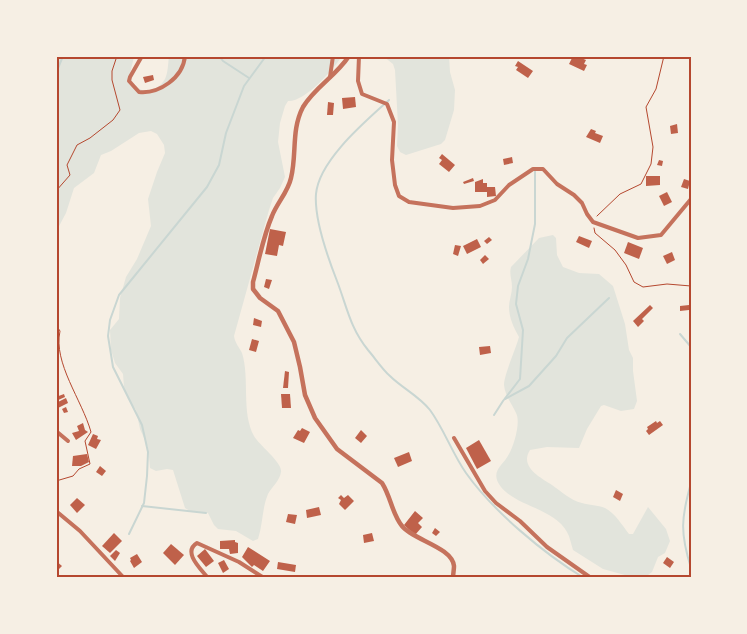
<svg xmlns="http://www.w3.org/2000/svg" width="747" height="634" font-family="'DM Sans',sans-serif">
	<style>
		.green { fill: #e2e4dc }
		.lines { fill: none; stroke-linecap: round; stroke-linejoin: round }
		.stream { stroke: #c9d6d2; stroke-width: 2 }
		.building { fill: #bf614a }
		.path { stroke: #b5482f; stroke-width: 1 }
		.minor { stroke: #c5725c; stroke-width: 4 }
		.tertiary { stroke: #c5725c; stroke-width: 4.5 }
		.neatline { fill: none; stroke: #b5482f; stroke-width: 2 }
	</style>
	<rect width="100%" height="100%" fill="#f6efe4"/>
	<g class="green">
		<path d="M56 56H134C133 63 129 73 131 79 138 96 157 93 165 79 168 73 168 64 169 56H342C333 70 305 102 288 101L285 106 280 123 278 142 285 177 280 188 273 198 269 210 234 336C235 343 239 347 242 353 250 378 241 412 254 436 259 445 283 463 281 472 280 480 272 487 268 494 262 508 263 524 258 539L253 541 236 531 218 529 214 525 208 513 190 511 185 508 173 470 167 469 156 471 150 468 148 447 140 429 136 410 128 399 124 387 123 374 115 363 111 350 110 330 119 319 120 298 126 277 137 259 151 226 148 199 157 172 165 153 164 145 157 134 151 131 139 133 111 151 101 155 94 173 74 188 66 213 58 228 56 227Z"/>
		<polygon points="383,56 449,56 450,72 455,90 454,110 445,140 441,144 406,155 400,152 397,146 398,125 395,70 393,64"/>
		<path d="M553 235 556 238 557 255 563 267 579 273 599 274 613 286 625 324 629 350 633 358V371L637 401 634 409 621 411 604 405 601 406 587 429 579 448 547 447 530 450C519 467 541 478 552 485 562 492 570 500 582 503 589 505 598 505 605 508 615 513 622 525 629 534H633L648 507 666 529 670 541 665 553 658 557 652 572 648 575 632 577 603 569 573 550C571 544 570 537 567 532 555 509 516 506 501 487 489 471 503 466 509 454 514 445 521 422 516 413 512 404 505 396 504 385 504 375 516 348 519 337 514 328 509 318 509 307 509 300 512 294 512 287 512 280 509 274 511 267L539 238Z"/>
	</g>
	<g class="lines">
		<g class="stream">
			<polyline points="219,56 223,61 249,78"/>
			<polyline points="56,73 63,56"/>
			<path d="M389 100C366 121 319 160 316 194 314 219 328 258 337 281 347 307 350 328 368 350 375 358 382 369 390 376 402 388 419 396 430 410 444 429 452 453 466 473 493 511 543 553 584 578"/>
			<polyline points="680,334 691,347"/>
			<polyline points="505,399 529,386 556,356 567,338 609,298"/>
			<polyline points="494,415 503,401 520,379 523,330 516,304 518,286 528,259 535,224 535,171"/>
			<path d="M691 483C681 518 680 533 691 568"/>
			<polyline points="142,506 206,513"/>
			<polyline points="129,534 144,503 147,476 148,452 142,425 113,367 108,336 110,320 119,295 207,187 219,165 226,133 244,86 266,56"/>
		</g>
	</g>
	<g class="building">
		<polygon points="576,56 586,60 584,64 587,65 584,71 569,64 572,58 575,59"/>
		<polygon points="518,61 533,71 528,78 516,70 518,67 515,66"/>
		<polygon points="153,75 154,80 145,83 143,77"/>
		<polygon points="355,97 356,107 343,109 342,98"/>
		<polygon points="328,102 334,103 333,115 327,115"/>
		<polygon points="677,124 678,133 671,134 670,126"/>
		<polygon points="591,129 596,131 595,133 603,136 600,143 586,137"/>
		<polygon points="442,154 455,165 449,172 439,164 442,160 439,158"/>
		<polygon points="512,157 513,163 504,165 503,159"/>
		<polygon points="659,160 663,161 662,166 657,165"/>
		<polygon points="646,176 660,176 660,185 646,186"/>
		<polygon points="473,178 474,181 464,184 463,182"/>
		<polygon points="483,179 483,183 487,183 487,187 495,187 496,196 487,197 487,192 475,192 475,182"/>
		<polygon points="684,179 690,181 688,189 681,187"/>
		<polygon points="667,192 672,202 664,206 659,196"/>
		<polygon points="270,229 286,232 283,246 279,245 277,256 265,254"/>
		<polygon points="579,236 592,241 589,248 576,242"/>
		<polygon points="489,237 492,240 487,244 484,241"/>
		<polygon points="477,239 481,247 467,254 463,246"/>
		<polygon points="628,242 643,248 639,259 624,253"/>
		<polygon points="455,245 461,246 458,256 453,254"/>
		<polygon points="672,252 675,260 667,264 663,256"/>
		<polygon points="485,255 489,259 483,264 480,260"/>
		<polygon points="266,279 272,280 269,289 264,287"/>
		<polygon points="650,305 653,308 642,319 644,321 638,327 633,321"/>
		<polygon points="689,305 689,310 680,311 680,306"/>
		<polygon points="254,318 262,321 261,327 253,325"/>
		<polygon points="252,339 259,341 256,352 249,350"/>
		<polygon points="490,346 491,353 480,355 479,347"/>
		<polygon points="285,371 289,372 288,388 283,388"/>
		<polygon points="64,394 65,397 56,401 56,397"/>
		<polygon points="281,394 290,394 291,408 282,408"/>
		<polygon points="66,398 68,403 58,408 56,403"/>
		<polygon points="66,407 68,412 64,413 62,409"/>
		<polygon points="656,421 657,423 660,421 663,425 649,435 646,431 648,429 647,427"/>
		<polygon points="83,423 85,430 88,432 76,440 72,433 79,431 77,426"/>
		<polygon points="302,428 310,432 304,443 293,438 298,430 300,431"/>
		<polygon points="361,430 367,436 361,443 355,438"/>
		<polygon points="93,434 98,436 97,439 101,440 96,449 88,445"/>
		<polygon points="479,440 491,461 477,469 466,448"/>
		<polygon points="409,452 412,461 398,467 394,458"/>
		<polygon points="87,454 89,462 81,466 72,466 73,456"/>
		<polygon points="100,466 106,471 102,476 96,472"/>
		<polygon points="616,490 623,494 620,501 613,497"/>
		<polygon points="341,495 344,498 348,495 354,501 345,510 339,504 341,500 338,498"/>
		<polygon points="77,498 85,505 77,513 70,505"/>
		<polygon points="319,507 321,515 307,518 306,510"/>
		<polygon points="415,511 423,518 418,523 422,527 415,535 404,525"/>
		<polygon points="288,514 297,515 295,524 286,522"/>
		<polygon points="435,528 440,532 436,536 432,533"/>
		<polygon points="114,533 122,541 110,553 102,546"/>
		<polygon points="372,533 374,541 364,543 363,535"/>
		<polygon points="235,540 235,542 238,543 238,553 230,554 229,549 220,549 220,541"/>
		<polygon points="171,544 184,555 175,565 163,553"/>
		<polygon points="248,547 270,561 263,571 254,565 252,567 242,557"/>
		<polygon points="205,549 214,561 206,567 197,556"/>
		<polygon points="116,550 120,553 115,561 110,556"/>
		<polygon points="137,554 142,562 134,568 130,561 131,560 130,558"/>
		<polygon points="667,557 674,562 670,568 663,563"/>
		<polygon points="224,560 229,569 223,573 218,563"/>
		<polygon points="56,561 62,566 56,572"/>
		<polygon points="278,562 296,565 295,572 277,569"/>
	</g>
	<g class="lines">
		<g class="path">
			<polyline points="56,191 70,175 67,165 77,145 90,138 113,120 120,110 112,80 112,71 117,56"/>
			<polyline points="597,216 620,194 641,184 651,164 653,147 646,107 656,89 664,56"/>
			<polyline points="594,228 595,233 615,250 626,265 634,282 643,287 667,284 691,286"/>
			<path d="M56 325 60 331C53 363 82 400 91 432L85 441 90 464 79 469 73 476 56 481"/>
		</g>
		<g class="minor">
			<path d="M142 56 130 77 129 81 139 92C159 94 183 78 185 56"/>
			<polyline points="359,56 358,81 362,94 387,104 394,122 392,160 395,185 399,196 409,202 453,208 480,206 495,200 509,185 533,169 543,169 557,184 574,195 582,203 587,214 593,222 638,238 661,235 691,199"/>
			<polyline points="330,77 333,56"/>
			<polyline points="691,148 691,159"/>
			<polyline points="56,431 68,441"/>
			<polyline points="454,438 485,491 496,503 520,521 547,547 591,578"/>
			<polyline points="56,511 80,531 124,578"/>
			<path d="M208 578C201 569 182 552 197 543L239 562 264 578"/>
		</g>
		<path class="tertiary" d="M349 56C336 76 315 87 303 107 291 130 297 154 291 178 288 192 277 203 272 216 263 237 259 260 253 282V289L260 298 278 311 294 342 300 367 305 395 315 418 337 449 382 483C391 497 392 514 402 526 413 540 452 547 454 566 454 570 453 574 453 578"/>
	</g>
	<rect width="747" height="634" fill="none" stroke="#f6efe4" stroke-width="115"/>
	<rect x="58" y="58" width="632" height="518" class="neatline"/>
</svg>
